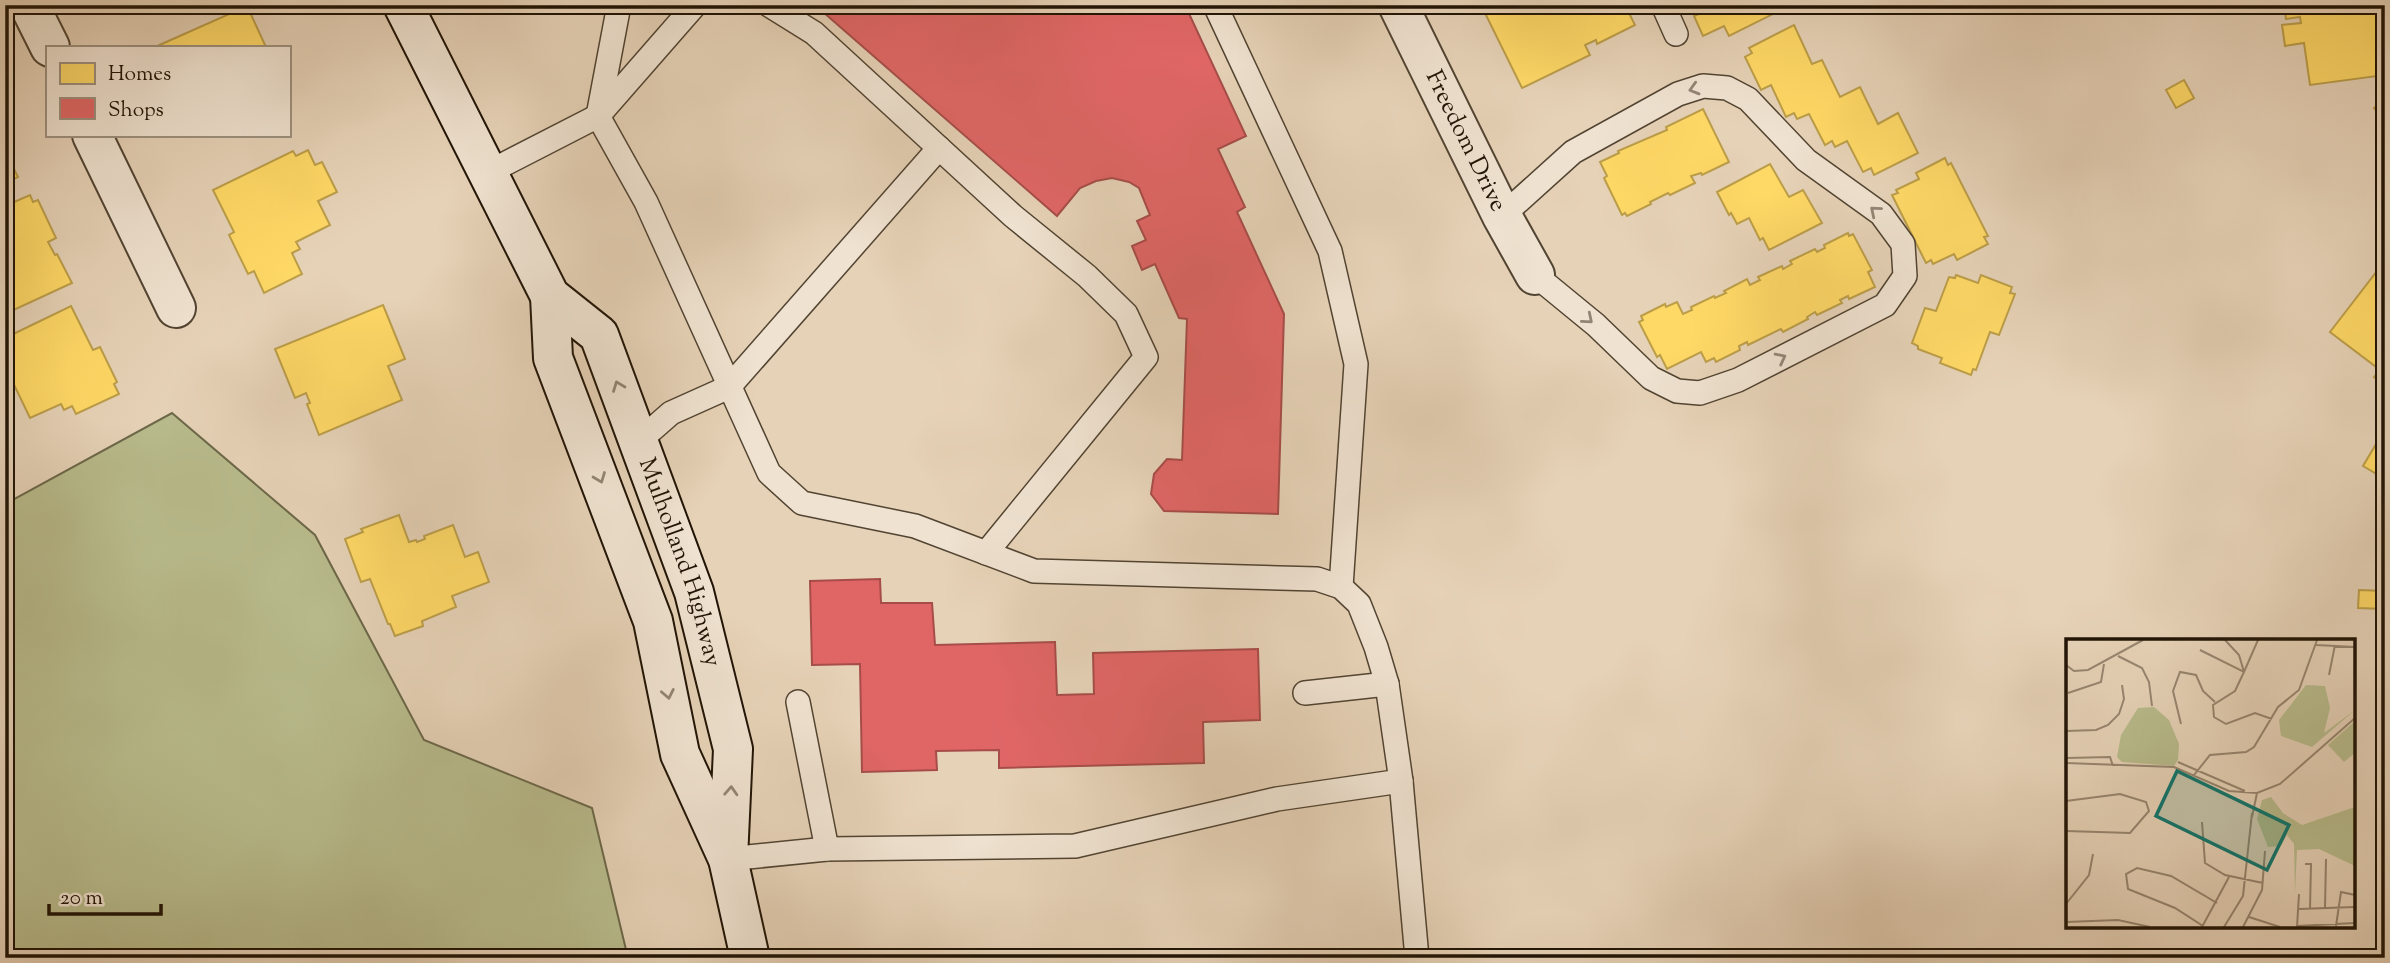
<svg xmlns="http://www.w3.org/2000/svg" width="2390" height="963" font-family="'Sorts Mill Goudy',serif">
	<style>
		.green { fill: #b8bb8c; stroke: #6c6849; stroke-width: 2 }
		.homes { fill: #ffd966; stroke: #bc9e49; stroke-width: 2 }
		.shops { fill: #e06666; stroke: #a74d49; stroke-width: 2 }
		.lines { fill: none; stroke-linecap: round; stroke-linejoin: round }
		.lane-casing { stroke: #524432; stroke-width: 26 }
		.street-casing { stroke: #524432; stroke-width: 42 }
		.secondary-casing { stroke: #211406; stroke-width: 42 }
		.lane { stroke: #efe2d0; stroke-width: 23 }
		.street { stroke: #efe2d0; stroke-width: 38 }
		.secondary { stroke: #efe2d0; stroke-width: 38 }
		.oneway { stroke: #928575 }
		.labels { text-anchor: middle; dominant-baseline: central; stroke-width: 7; stroke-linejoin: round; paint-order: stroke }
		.street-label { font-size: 24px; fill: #211406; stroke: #efe2d0 }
		.inset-road { fill: none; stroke: #978670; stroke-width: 2 }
		.view { fill: #0f766e; fill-opacity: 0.15; stroke: #0f766e; stroke-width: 3.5 }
		.inset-edge { fill: none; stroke: #211406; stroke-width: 3.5 }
	</style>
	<rect width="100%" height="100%" fill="#e6d2b7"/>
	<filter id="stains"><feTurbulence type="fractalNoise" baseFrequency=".00286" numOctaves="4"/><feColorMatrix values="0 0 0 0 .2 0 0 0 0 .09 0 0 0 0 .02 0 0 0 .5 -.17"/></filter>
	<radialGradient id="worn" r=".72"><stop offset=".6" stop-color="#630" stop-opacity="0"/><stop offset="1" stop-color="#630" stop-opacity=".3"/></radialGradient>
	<polygon class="green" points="172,413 315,535 424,740 592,808 628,958 5,958 5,504"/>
	<g class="homes">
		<polygon points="1481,5 1625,5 1635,25 1597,44 1596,40 1585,45 1590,55 1522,88"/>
		<polygon points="1695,5 1791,5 1729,36 1724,26 1703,36 1694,16 1699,14"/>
		<polygon points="2284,5 2385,5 2383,12 2385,75 2310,85 2304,43 2285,46 2282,25 2301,23 2300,17 2286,19"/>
		<polygon points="247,6 266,47 155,47"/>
		<polygon points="1794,25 1812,64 1822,60 1840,97 1860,87 1878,124 1898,113 1918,153 1874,175 1871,168 1863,172 1847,141 1835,147 1832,141 1825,145 1809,114 1797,119 1794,113 1786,117 1771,85 1761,90 1745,57 1752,53 1749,48"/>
		<polygon points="2184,80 2194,98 2176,108 2166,90"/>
		<polygon points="2385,98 2385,121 2374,108"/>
		<polygon points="1703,109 1729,162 1702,175 1701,173 1691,176 1695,183 1670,195 1668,193 1650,202 1651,204 1627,216 1625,213 1622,215 1604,178 1607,176 1600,162 1619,153 1618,151 1667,130 1666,127"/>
		<polygon points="308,150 315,165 322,162 337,192 318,201 330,225 296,242 300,249 292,253 302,274 264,293 254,271 248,274 229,235 234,232 213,190 293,151 296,156"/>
		<polygon points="5,151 18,177 5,183"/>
		<polygon points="1945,158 1948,165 1951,163 1988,236 1984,237 1988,244 1957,260 1954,254 1933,264 1931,260 1926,263 1892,195 1898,193 1896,190 1919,179 1916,173"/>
		<polygon points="1770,164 1789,197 1803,190 1822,223 1769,250 1763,238 1760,240 1749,218 1737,224 1731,213 1729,215 1717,192"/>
		<polygon points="30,195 33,202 38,200 56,238 48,242 55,255 57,254 72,283 5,314 5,206"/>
		<polygon points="1848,233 1849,236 1853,234 1872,270 1868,272 1875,287 1849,299 1848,296 1840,300 1842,303 1817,315 1815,312 1807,317 1808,319 1783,332 1781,329 1748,345 1747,342 1739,346 1740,350 1716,362 1714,358 1706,362 1701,352 1667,369 1660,355 1657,357 1639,322 1643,320 1641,316 1665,304 1666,307 1677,302 1683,314 1692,310 1691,307 1714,296 1715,298 1726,293 1724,291 1747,279 1750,285 1760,280 1758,277 1782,266 1783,269 1792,264 1790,261 1815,249 1817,252 1825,248 1824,245"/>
		<polygon points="2384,262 2385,262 2385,385 2374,377 2380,370 2330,332"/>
		<polygon points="1956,275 1978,283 1981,275 2012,287 2010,293 2015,294 1999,335 1990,332 1976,370 1973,369 1971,375 1940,363 1942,358 1918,349 1918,346 1912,343 1925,308 1936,311 1949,277 1955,278"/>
		<polygon points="383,305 405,359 388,366 402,400 319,435 307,404 310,403 306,393 295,398 275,349"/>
		<polygon points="71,306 93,350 100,347 117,382 114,384 119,394 76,414 72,406 64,410 61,404 30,418 5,366 5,338"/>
		<polygon points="2385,429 2385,479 2363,466"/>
		<polygon points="399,515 409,542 416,540 417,542 425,539 424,536 453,525 465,557 478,552 489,582 452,596 456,607 422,621 423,626 395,636 390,624 388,624 370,579 361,582 345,539 363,532 361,529"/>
		<polygon points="2359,590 2385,591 2385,609 2358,608"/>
	</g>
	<g class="shops">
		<polygon points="815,5 1185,5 1246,136 1218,149 1245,207 1237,212 1284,314 1278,514 1164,511 1151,494 1154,474 1167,459 1182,460 1187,319 1179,318 1155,264 1142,270 1132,246 1146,240 1137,221 1150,215 1139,188 1129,182 1112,178 1096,181 1080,188 1057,216"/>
		<polygon points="880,579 881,603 932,603 935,645 1055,642 1057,695 1094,694 1093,653 1258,649 1260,720 1203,722 1204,763 999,768 999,750 936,751 937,770 862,772 860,664 812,665 810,581"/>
	</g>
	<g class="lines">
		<defs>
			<g id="lane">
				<polyline points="619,5 598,116 646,202 769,473 802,503 915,526 1034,571 1317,579 1341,587 1359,604 1376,647 1387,684 1401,781 1417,958"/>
				<polyline points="769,5 814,33 1013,216 1087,276 1126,314 1146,357 986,553"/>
				<polyline points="1215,5 1330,251 1356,364 1341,587"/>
				<polyline points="1663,5 1676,34"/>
				<polyline points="487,173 598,116 695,5"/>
				<polyline points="1502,216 1573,152 1678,94 1703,86 1727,88 1748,99 1806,160 1881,214 1903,244 1905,276 1885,305 1738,380 1700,393 1677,391 1651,378 1596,325 1535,275"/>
				<polyline points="639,441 671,413 729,387 939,148"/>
				<polyline points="1305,693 1387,684"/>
				<polyline points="798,702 827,849"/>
				<polyline points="728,859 827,849 1075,846 1277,799 1401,781"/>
			</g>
			<g id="street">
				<polyline points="29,5 50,47"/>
				<path id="s1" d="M1398 5 1502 216 1535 275"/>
				<polyline points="92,135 176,308"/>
			</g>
			<g id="secondary">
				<path id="s2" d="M403 5 550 296 599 335 694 592 733 749 728 859"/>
				<polyline points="550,296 553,358 653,621 680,754 728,859 750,958"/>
			</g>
		</defs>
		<use href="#lane" class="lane-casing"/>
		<use href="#street" class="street-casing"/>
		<use href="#secondary" class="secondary-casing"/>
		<use href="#lane" class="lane"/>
		<use href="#street" class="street"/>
		<use href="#secondary" class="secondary"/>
	</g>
	<defs><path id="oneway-chevron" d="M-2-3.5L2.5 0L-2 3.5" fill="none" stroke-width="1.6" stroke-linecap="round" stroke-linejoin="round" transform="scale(1.75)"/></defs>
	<g class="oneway">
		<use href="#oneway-chevron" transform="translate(1694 89) rotate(164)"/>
		<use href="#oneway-chevron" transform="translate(1875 211) rotate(-140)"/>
		<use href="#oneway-chevron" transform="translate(1588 319) rotate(40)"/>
		<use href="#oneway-chevron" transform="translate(1781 358) rotate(-27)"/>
		<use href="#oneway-chevron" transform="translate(618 386) rotate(-111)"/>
		<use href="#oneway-chevron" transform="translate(600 478) rotate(69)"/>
		<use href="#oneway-chevron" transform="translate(668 694) rotate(79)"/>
		<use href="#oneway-chevron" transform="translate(731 791) rotate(-87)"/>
	</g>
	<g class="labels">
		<g class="street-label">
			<text stroke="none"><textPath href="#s1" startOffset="152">Freedom Drive</textPath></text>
			<text stroke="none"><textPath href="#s2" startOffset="630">Mulholland Highway</textPath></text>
		</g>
	</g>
	<g transform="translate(2066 639)">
		<rect width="289" height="289" fill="#e6d2b7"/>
		<path d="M240 46 259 47 264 69 258 94 289 71 246 108 215 97 213 81ZM88 68 103 81 113 105 112 121 108 127 56 123 51 118 55 96 72 69ZM289 82V114L278 123 262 106ZM205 158 217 174 236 186 289 168V227L253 210 231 211 229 254 228 205 221 196 215 207 202 208 191 180 196 161Z" fill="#b8bb8c"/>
		<path class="inset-road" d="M159 1 173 16 178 33 169 52 147 66 148 78 160 85 189 74 206 80M250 6 289 8M134 11 178 33 192 1M52 17 76 29 83 43 86 67M0 26 8 32 22 31 77 1M263 36 269 6M2 54 35 43 38 25M115 85 107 52 114 33 130 36 137 52 149 63M0 92 30 91 42 86 53 75 58 60 56 46M0 119 44 118 47 127M112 123 179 152M0 124 108 128 163 152 191 154 214 145 289 79M128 136 144 116 180 113 188 108 212 68 233 51 251 1M0 162 54 155 80 163 83 172 64 194 0 192M186 178 191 154M136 183 139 224 159 236 197 244M239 225H245L244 270M0 265 23 236 27 215M259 269 260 220M233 270 289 268M183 278 214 288M0 283 52 281 84 288M137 287 109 269 62 250 60 235 71 229 105 237 151 264M231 287 289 284M270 287 275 253 289 256M136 288 163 238M158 288 177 257 186 174M177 288 196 251 199 212M231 288 233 255"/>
		<path class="view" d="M111 132 223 186 201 231 90 177Z"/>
		<rect width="289" height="289" class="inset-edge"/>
	</g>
	<rect width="2390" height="963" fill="none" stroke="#e6d2b7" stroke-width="28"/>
	<rect x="7" y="7" width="2376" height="949" fill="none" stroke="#211406" stroke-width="3.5"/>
	<rect x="14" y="14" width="2362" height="935" fill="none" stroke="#211406" stroke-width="2"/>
	<rect x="46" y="46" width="245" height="91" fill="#efe2d0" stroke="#9d907f" stroke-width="2"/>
	<rect x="60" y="63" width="35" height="21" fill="#ffd966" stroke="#9d907f" stroke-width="2"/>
	<text x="108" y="80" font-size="21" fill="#211406">Homes</text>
	<rect x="60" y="98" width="35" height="21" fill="#e06666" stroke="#9d907f" stroke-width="2"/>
	<text x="108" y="116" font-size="21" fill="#211406">Shops</text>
	<path d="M49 904v10h112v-10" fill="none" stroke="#211406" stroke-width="3.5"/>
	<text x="60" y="904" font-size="21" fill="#211406" stroke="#efe2d0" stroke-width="5" paint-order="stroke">20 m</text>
	<rect width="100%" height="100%" filter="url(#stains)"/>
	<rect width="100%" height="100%" fill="url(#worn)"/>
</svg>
